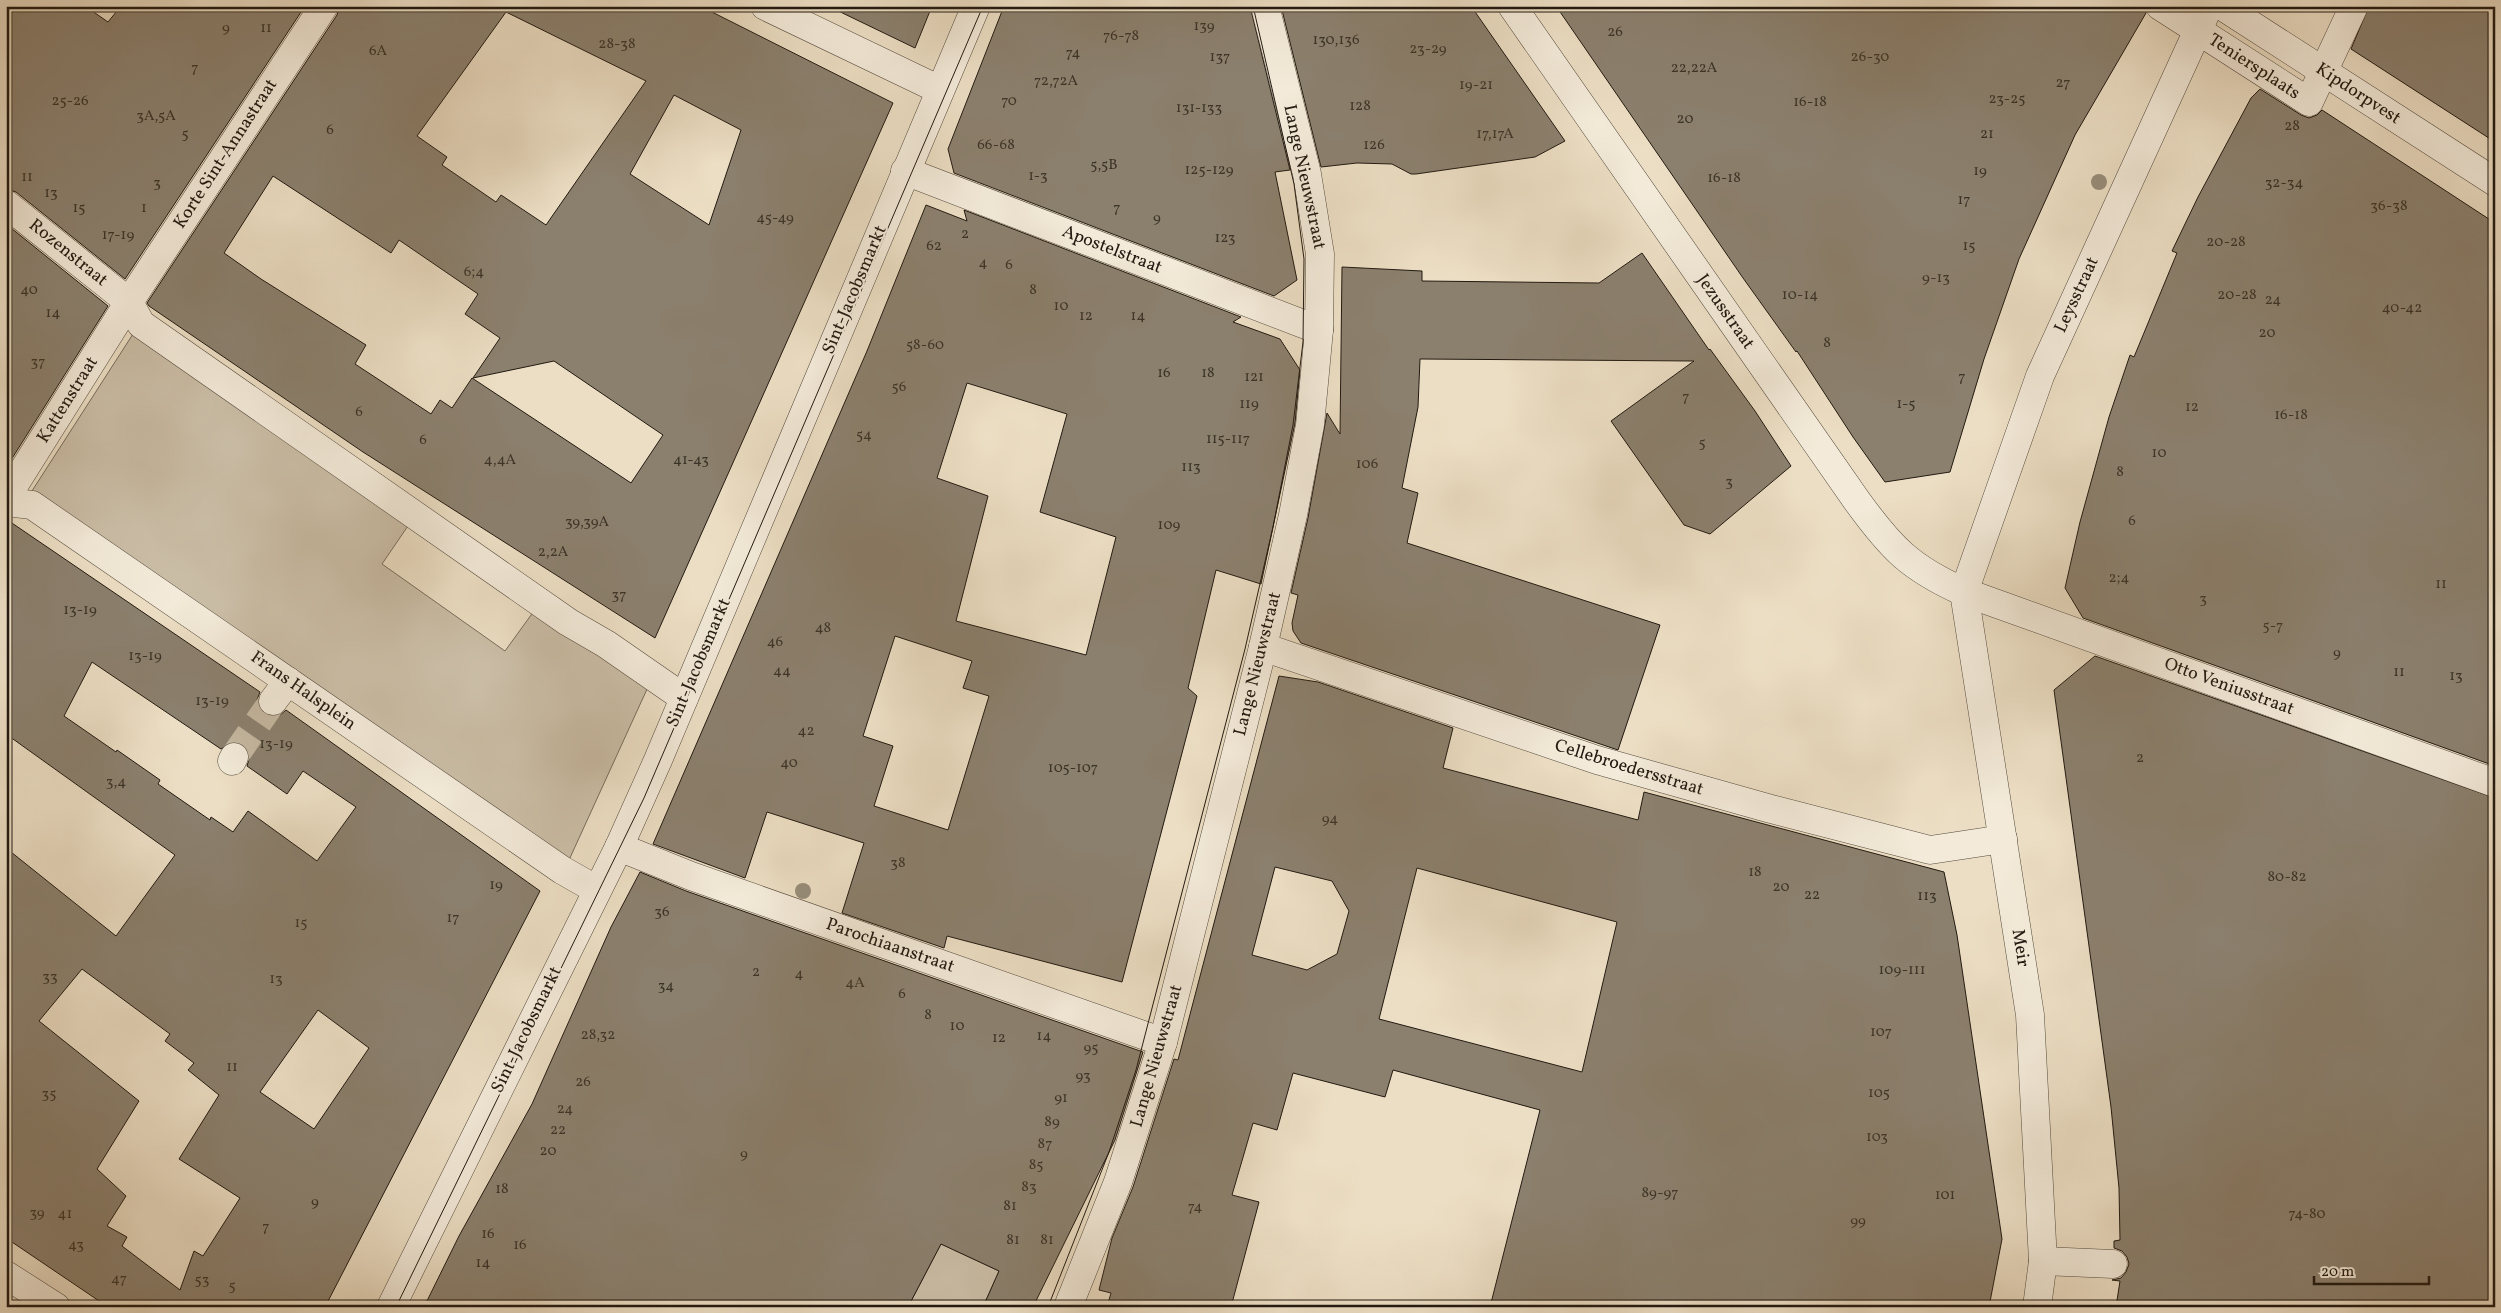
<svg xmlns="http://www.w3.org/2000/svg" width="2501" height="1313" font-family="Vollkorn,serif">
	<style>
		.green { fill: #cabda6; stroke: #766c5c }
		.building { fill: #8b806e; stroke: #221a11; fill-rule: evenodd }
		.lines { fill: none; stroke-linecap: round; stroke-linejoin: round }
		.street-tunnel { stroke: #c4b7a0; stroke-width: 28; stroke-dasharray: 28 14; stroke-linecap: butt }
		.street-casing { stroke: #544b3e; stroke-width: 29 }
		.street { stroke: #f3ead9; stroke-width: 28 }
		.tram { stroke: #221a11; stroke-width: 1 }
		.tree { fill: #988d7a }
		.labels { text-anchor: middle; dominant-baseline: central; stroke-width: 4.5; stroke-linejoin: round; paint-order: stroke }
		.number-label { font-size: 15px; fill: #3c3428 }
		.street-label { font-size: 18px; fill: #221a11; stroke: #f3ead9 }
	</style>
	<rect width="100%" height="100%" fill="#ecdec4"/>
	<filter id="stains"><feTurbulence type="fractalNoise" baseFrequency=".004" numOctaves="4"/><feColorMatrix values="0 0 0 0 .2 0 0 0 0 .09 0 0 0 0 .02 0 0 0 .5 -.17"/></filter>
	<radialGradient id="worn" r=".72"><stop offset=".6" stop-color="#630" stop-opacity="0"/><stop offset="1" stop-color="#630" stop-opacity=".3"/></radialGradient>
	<g class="green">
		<polygon points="133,334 410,523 382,564 505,651 534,611 648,687 569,860 30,494"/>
		<polygon points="941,1244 999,1271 983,1307 908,1307"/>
	</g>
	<g class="building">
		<polygon points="6,6 85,6 108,22 121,6 305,6 125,279 16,192 6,189"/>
		<path d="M340 6H700L893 103 655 638 363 452 149 306 147 303 337 15ZM506 12 646 81 546 225 501 195 496 202 442 165 447 157 417 136ZM674 95 741 130 709 225 630 174ZM273 176 391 253 399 240 478 294 465 314 500 338 473 378 554 361 663 435 631 483 472 378 452 408 440 400 431 414 355 364 366 345 261 279 224 253Z"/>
		<polygon points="828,6 932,6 915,48"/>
		<polygon points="1004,6 1250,6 1290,170 1275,172 1297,280 1274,296 954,173 948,149"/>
		<polygon points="1281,6 1471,6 1565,141 1535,157 1416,174 1411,174 1392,164 1357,163 1321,167"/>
		<polygon points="1556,6 2145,6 2146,13 2075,135 2019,259 1984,359 1950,472 1885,482 1853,437 1797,351 1796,352 1743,278"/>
		<polygon points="2369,6 2495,6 2495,142 2351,49"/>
		<polygon points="2260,89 2301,115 2309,118 2317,115 2322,110 2495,223 2495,766 2083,618 2065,588 2080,522 2109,417 2130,355 2134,357 2177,253 2172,251 2198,197 2251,98"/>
		<path d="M926 205 967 221 964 210 1241 317 1233 322 1280 339 1300 370 1295 423 1261 584 1216 570 1188 688 1197 696 1122 982 947 936 944 948 842 913 864 843 767 812 745 878 653 844 867 351ZM967 383 1067 414 1040 512 1116 537 1086 655 956 621 988 496 937 478ZM895 636 972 661 963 688 989 696 948 830 874 806 893 746 863 736Z"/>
		<polygon points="6,224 108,306 6,468"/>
		<polygon points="1642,253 1709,350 1710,349 1755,411 1791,466 1710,534 1684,525 1611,421 1694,361 1420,359 1418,407 1402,488 1418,493 1407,543 1660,625 1618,750 1301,643 1293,631 1292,623 1298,595 1291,593 1308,518 1327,413 1340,434 1342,267 1422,271 1422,281 1599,283"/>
		<path d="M6 519 260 692 257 700 258 707 264 714 272 717 279 716 286 710 540 891 325 1307H108L6 1238V848L116 936 175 855 6 734ZM92 662 221 749 233 742 241 743 247 749 250 756 247 766 287 794 303 771 356 807 317 861 248 811 233 832 211 817 210 820 158 784 160 780 117 750 116 752 64 716ZM82 969 170 1034 165 1041 194 1063 188 1070 219 1095 179 1159 240 1198 203 1256 194 1251 180 1290 122 1246 127 1237 107 1226 126 1196 97 1169 139 1101 39 1021ZM318 1010 369 1048 314 1129 260 1092Z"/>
		<polygon points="2095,656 2495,798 2495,1307 2116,1307 2120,1281 2112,1280 2121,1278 2126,1272 2129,1264 2127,1257 2122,1251 2114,1248 2114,1241 2120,1240 2119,1188 2111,1107 2054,690"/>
		<path d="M1279 676 1318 682 1453 728 1443 768 1638 820 1644 792 1944 872 1957 935 2002 1239 1989 1307H1490L1540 1110 1393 1070 1385 1097 1293 1073 1277 1130 1253 1123 1232 1195 1259 1202 1231 1307H1107L1111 1293 1099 1290 1112 1238 1133 1187 1174 1059 1178 1060ZM1275 867 1332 881 1349 911 1337 954 1307 970 1252 955ZM1417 868 1617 922 1582 1072 1379 1019Z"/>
		<polygon points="640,872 686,891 1143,1052 1115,1140 1033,1307 983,1307 999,1271 941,1244 908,1307 424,1307 459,1236 532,1104 611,927"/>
	</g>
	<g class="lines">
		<polyline class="street-tunnel" points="234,757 273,701"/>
		<defs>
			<g id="street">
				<polyline points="765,6 940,90"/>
				<path d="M1512 6 1857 501C1891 548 1910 568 1964 592L2495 783"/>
				<polyline points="2160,6 2309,102 2354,6"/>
				<polyline points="2222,6 2495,182"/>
				<polyline points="905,171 1319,330"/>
				<polyline points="6,204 129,302 141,324 568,622 606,644 684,698"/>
				<polyline points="6,498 129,302 324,6"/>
				<polyline points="6,502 32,505 562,870 597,890"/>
				<polyline points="1263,647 1597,760 1771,809 1930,850 2003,839"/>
				<polyline points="273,701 288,681"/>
				<polyline points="232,761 234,757"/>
				<polyline points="619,847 691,876 1163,1042"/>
				<polyline points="2043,1261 2113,1264"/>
				<polyline points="6,1275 56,1307"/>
				<polyline points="391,1307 619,847 658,760 976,6"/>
				<polyline points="1068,1307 1118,1182 1163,1042 1263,647 1293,515 1310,425 1319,330 1320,254 1307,174 1265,6"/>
				<polyline points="2037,1307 2043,1261 2030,1015 1964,592 2040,376 2209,6"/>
			</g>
		</defs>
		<use href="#street" class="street-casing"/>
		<use href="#street" class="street"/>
		<g class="tram">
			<polyline points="396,1307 644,798 983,6"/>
			<polyline points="1048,1307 1109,1152 1136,1070 1245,649 1273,527 1293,425 1303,342 1304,259 1294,184 1253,6"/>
		</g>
	</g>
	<g class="tree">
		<circle cx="2099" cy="182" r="8"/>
		<circle cx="803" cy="891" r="8"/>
	</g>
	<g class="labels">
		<g class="number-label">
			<text x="1204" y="26">139</text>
			<text x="226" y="28">9</text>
			<text x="266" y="28">11</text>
			<text x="1615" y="32">26</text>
			<text x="1121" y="36">76-78</text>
			<text x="1336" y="40">130,136</text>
			<text x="617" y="44">28-38</text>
			<text x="1428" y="49">23-29</text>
			<text x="378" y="51">6A</text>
			<text x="1073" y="53">74</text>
			<text x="1220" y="57">137</text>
			<text x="1870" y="57">26-30</text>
			<text x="195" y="68">7</text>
			<text x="1694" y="68">22,22A</text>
			<text x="1056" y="81">72,72A</text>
			<text x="2063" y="83">27</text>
			<text x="1476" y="85">19-21</text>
			<text x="2007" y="99">23-25</text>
			<text x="70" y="101">25-26</text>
			<text x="1009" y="101">70</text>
			<text x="1810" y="102">16-18</text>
			<text x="1360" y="106">128</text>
			<text x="1199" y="108">131-133</text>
			<text x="156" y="116">3A,5A</text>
			<text x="1685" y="119">20</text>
			<text x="2292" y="126">28</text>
			<text x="330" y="130">6</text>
			<text x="185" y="134">5</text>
			<text x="1495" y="134">17,17A</text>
			<text x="1987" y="134">21</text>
			<text x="996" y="145">66-68</text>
			<text x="1374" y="145">126</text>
			<text x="1104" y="165">5,5B</text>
			<text x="1209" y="170">125-129</text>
			<text x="1980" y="171">19</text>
			<text x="1038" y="176">1-3</text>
			<text x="27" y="177">11</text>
			<text x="1724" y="178">16-18</text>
			<text x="157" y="183">3</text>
			<text x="2284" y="183">32-34</text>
			<text x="51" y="193">13</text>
			<text x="1964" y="200">17</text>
			<text x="2389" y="206">36-38</text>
			<text x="79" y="208">15</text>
			<text x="144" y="208">1</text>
			<text x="1117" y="208">7</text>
			<text x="775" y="218">45-49</text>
			<text x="1157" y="218">9</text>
			<text x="965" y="234">2</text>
			<text x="118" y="235">17-19</text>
			<text x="1225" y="238">123</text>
			<text x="2226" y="242">20-28</text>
			<text x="934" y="246">62</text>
			<text x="1969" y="246">15</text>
			<text x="983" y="263">4</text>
			<text x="1009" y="265">6</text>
			<text x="474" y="272">6;4</text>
			<text x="1936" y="278">9-13</text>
			<text x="29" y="290">40</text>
			<text x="1033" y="290">8</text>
			<text x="1800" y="295">10-14</text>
			<text x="2237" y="295">20-28</text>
			<text x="2273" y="300">24</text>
			<text x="1061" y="306">10</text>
			<text x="2402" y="308">40-42</text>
			<text x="53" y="313">14</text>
			<text x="1086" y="316">12</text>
			<text x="1138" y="316">14</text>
			<text x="2267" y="333">20</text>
			<text x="1827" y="343">8</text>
			<text x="925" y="345">58-60</text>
			<text x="38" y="362">37</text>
			<text x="1164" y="373">16</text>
			<text x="1208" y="373">18</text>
			<text x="1254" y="377">121</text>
			<text x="1962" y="377">7</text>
			<text x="899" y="387">56</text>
			<text x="1686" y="397">7</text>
			<text x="1249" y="404">119</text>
			<text x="1906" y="404">1-5</text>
			<text x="2192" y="407">12</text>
			<text x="359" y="412">6</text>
			<text x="2291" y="415">16-18</text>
			<text x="864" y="435">54</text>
			<text x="1228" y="439">115-117</text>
			<text x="423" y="440">6</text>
			<text x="1702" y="443">5</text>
			<text x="2159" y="453">10</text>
			<text x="500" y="460">4,4A</text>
			<text x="691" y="460">41-43</text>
			<text x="1367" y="464">106</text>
			<text x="1191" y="467">113</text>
			<text x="2120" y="472">8</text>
			<text x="1729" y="482">3</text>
			<text x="2132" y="521">6</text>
			<text x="587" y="522">39,39A</text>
			<text x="1169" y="525">109</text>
			<text x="553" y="552">2,2A</text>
			<text x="2119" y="578">2;4</text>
			<text x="2441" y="584">11</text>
			<text x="619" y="595">37</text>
			<text x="2203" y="599">3</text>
			<text x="80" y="610">13-19</text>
			<text x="2273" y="626">5-7</text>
			<text x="823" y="628">48</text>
			<text x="775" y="642">46</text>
			<text x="2337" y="653">9</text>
			<text x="145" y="656">13-19</text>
			<text x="782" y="671">44</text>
			<text x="2399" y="672">11</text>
			<text x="2456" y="676">13</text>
			<text x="212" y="701">13-19</text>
			<text x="806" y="731">42</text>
			<text x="276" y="744">13-19</text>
			<text x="2140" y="758">2</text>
			<text x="789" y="763">40</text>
			<text x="1073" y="768">105-107</text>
			<text x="116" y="782">3,4</text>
			<text x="1330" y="819">94</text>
			<text x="898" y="863">38</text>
			<text x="1755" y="872">18</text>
			<text x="2287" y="877">80-82</text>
			<text x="496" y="885">19</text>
			<text x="1781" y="887">20</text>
			<text x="1812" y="895">22</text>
			<text x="1927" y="896">113</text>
			<text x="662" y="912">36</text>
			<text x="453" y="918">17</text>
			<text x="301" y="923">15</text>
			<text x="1902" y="970">109-111</text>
			<text x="756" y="972">2</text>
			<text x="799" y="974">4</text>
			<text x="50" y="977">33</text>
			<text x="276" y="979">13</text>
			<text x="855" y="983">4A</text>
			<text x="666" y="986">34</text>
			<text x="902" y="994">6</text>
			<text x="928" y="1015">8</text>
			<text x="957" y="1026">10</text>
			<text x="1881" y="1032">107</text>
			<text x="598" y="1035">28,32</text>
			<text x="1044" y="1036">14</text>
			<text x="999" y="1038">12</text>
			<text x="1091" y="1048">95</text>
			<text x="232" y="1067">11</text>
			<text x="1083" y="1076">93</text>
			<text x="583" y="1082">26</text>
			<text x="1879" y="1093">105</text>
			<text x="49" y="1094">35</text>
			<text x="1061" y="1098">91</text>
			<text x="565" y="1109">24</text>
			<text x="1052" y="1122">89</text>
			<text x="558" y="1130">22</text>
			<text x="1877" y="1137">103</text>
			<text x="1045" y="1144">87</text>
			<text x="548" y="1151">20</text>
			<text x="744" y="1154">9</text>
			<text x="1036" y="1165">85</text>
			<text x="1029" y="1187">83</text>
			<text x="502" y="1189">18</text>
			<text x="1660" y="1193">89-97</text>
			<text x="1945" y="1195">101</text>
			<text x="315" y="1202">9</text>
			<text x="1010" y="1206">81</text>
			<text x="1195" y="1207">74</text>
			<text x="37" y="1213">39</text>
			<text x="65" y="1214">41</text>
			<text x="2307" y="1214">74-80</text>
			<text x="1858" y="1221">99</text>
			<text x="266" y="1227">7</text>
			<text x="488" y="1234">16</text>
			<text x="1013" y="1240">81</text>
			<text x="1047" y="1240">81</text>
			<text x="76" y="1245">43</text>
			<text x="520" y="1245">16</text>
			<text x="483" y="1263">14</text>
			<text x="119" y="1279">47</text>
			<text x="202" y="1280">53</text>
			<text x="232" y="1286">5</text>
		</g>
		<g class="street-label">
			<text transform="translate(2254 67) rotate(33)">Teniersplaats</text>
			<text transform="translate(2358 94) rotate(33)">Kipdorpvest</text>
			<text transform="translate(226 154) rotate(-57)">Korte Sint-Annastraat</text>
			<text transform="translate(1304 177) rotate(78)">Lange Nieuwstraat</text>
			<text transform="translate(1112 250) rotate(21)">Apostelstraat</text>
			<text transform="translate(68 253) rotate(39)">Rozenstraat</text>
			<text transform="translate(855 290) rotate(-67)">Sint-Jacobsmarkt</text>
			<text transform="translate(2077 295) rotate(-65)">Leysstraat</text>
			<text transform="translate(1725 312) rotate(55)">Jezusstraat</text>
			<text transform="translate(68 400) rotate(-58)">Kattenstraat</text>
			<text transform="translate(699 663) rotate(-67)">Sint-Jacobsmarkt</text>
			<text transform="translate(1258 664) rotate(-76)">Lange Nieuwstraat</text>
			<text transform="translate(2229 687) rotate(20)">Otto Veniusstraat</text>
			<text transform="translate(303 691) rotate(35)">Frans Halsplein</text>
			<text transform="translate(1629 768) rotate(17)">Cellebroedersstraat</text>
			<text transform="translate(890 946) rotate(19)">Parochiaanstraat</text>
			<text transform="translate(2020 948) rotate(81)">Meir</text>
			<text transform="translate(527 1030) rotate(-64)">Sint-Jacobsmarkt</text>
			<text transform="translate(1157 1056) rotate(-74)">Lange Nieuwstraat</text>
		</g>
	</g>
	<rect width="2501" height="1313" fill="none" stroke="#ecdec4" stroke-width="25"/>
	<rect x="8" y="8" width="2486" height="1298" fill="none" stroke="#221a11" stroke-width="2.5"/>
	<rect x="12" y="12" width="2476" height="1288" fill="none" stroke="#221a11"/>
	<path d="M2314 1276v8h115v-8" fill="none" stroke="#221a11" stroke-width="2.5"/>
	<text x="2321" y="1276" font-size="15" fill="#221a11" stroke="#f3ead9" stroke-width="4" paint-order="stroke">20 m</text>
	<rect width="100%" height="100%" filter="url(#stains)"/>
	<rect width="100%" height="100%" fill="url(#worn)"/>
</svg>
